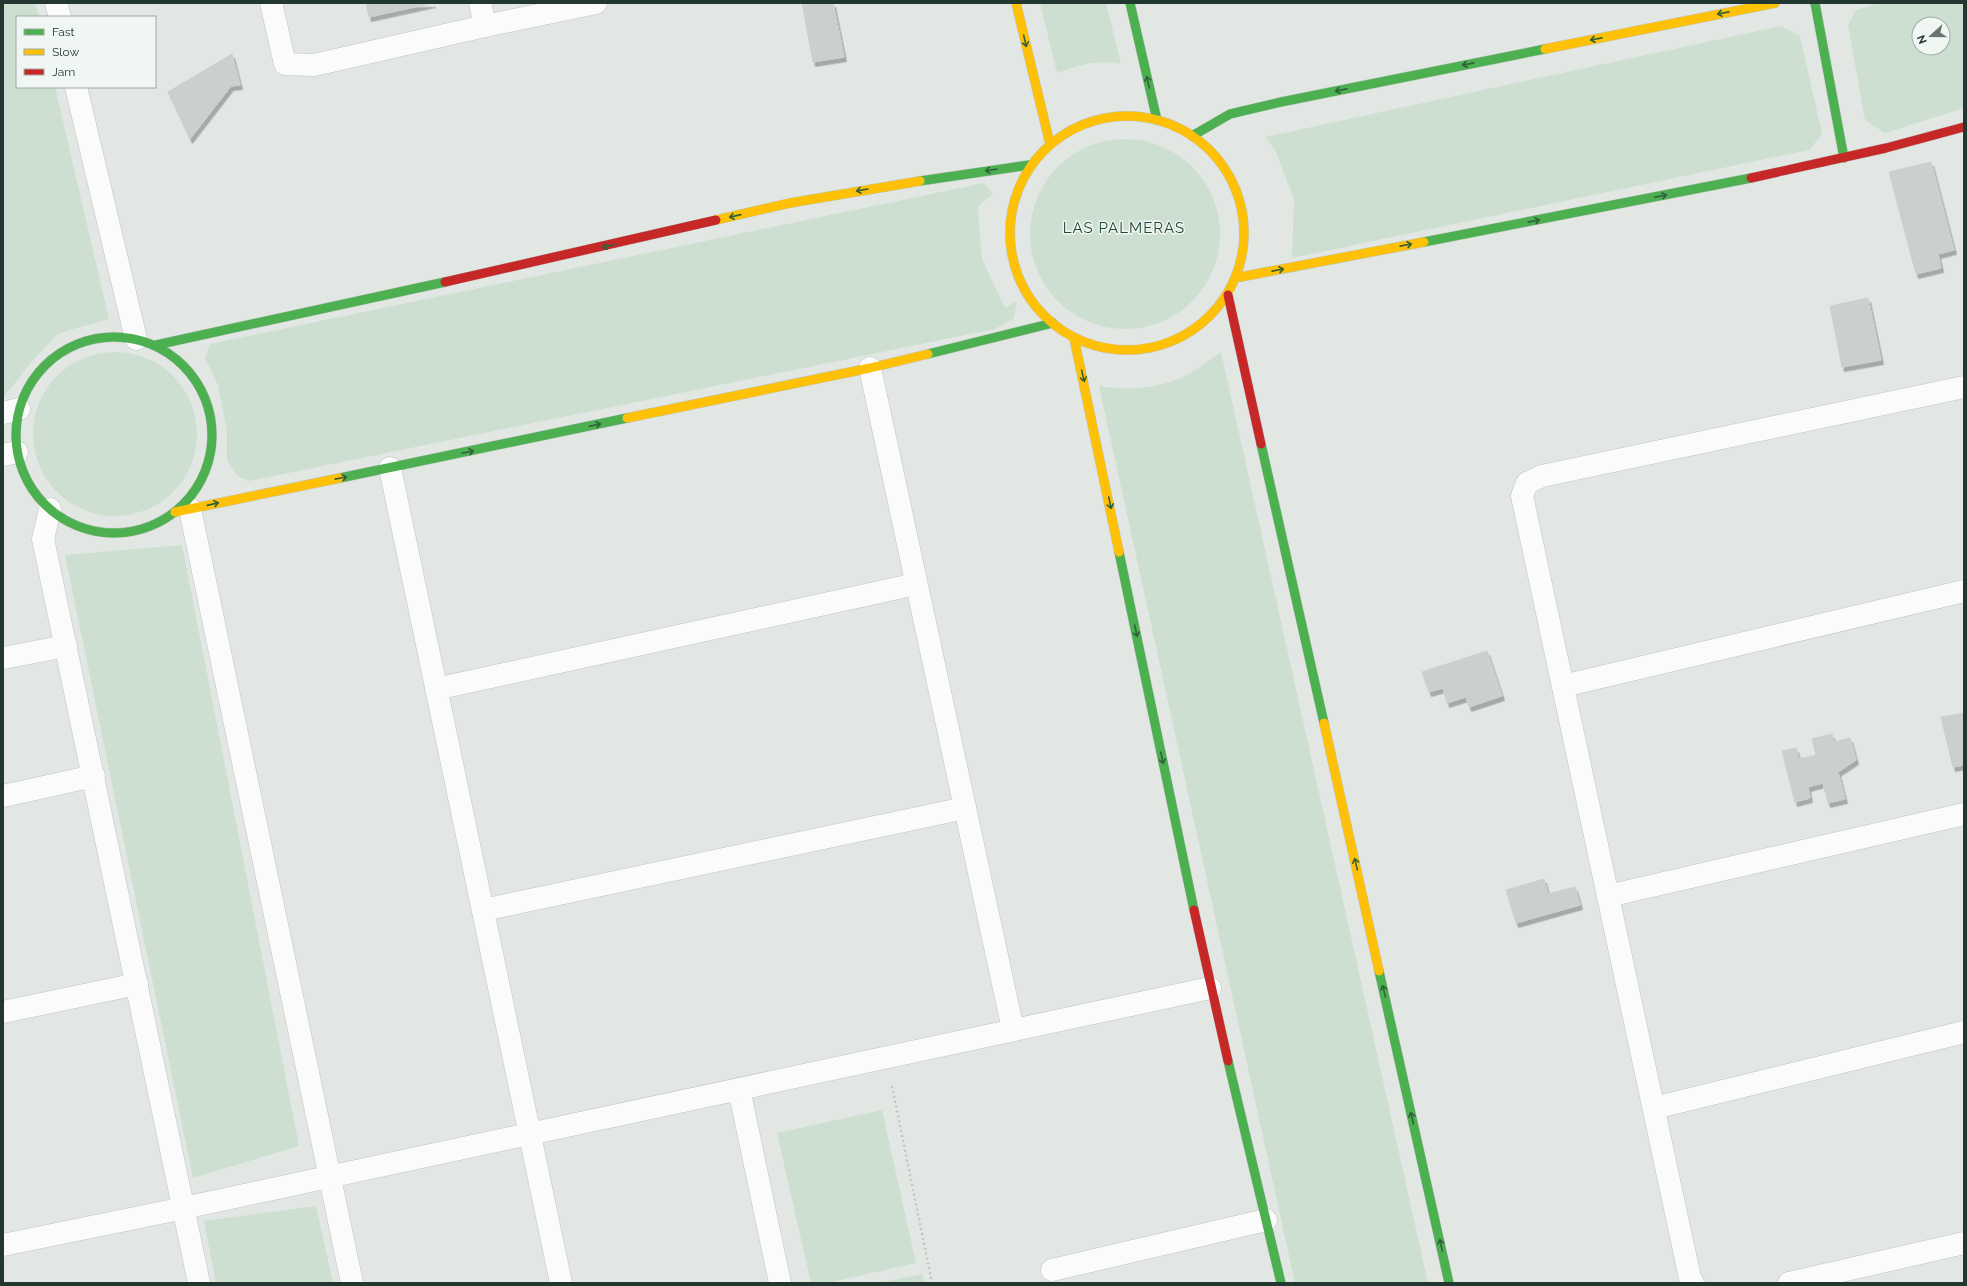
<svg xmlns="http://www.w3.org/2000/svg" width="1967" height="1286" font-family="Raleway,sans-serif">
	<style>
		.green { fill: #cddfd1; fill-rule: evenodd }
		.building { fill: #cbcfcd; stroke: #cbd0cd; filter: url(#shadow) }
		.lines { fill: none; stroke-linecap: round; stroke-linejoin: round }
		.street-casing { stroke: #bfc4c1; stroke-width: 23 }
		.fast-casing { stroke: #bec4c1; stroke-width: 10 }
		.slow-casing { stroke: #bec4c1; stroke-width: 10 }
		.jam-casing { stroke: #bec4c1; stroke-width: 10 }
		.path { stroke: #bfc7c4; stroke-width: 2.5; stroke-dasharray: 2 3; stroke-linecap: butt }
		.street { stroke: #fbfbfb; stroke-width: 22 }
		.fast { stroke: #4caf50; stroke-width: 9 }
		.slow { stroke: #ffc107; stroke-width: 9 }
		.jam { stroke: #c62828; stroke-width: 9 }
		.oneway { stroke: #31613b }
		.labels { text-anchor: middle; dominant-baseline: central; stroke-width: 3; stroke-linejoin: round; paint-order: stroke }
		.neighbourhood-label { font-size: 15px; letter-spacing: 1px; fill: #21473b; stroke: #f0f6f2 }
	</style>
	<defs>
		<filter id="shadow"><feDropShadow dx="2.5" dy="4.5" stdDeviation="0" flood-color="#0004"/></filter>
	</defs>
	<rect width="100%" height="100%" fill="#e2e7e4"/>
	<g class="green">
		<polygon points="3,3 35,3 39,17 17,17 17,87 55,87 109,319 59,333 32,361 3,398"/>
		<path d="M1040 3H1106L1121 64C1096 60 1081 64 1057 73Z"/>
		<path d="M1880 3H1964V108L1885 133 1865 120 1848 25 1856 10ZM1919 24H1943V48H1919Z"/>
		<polygon points="1781,26 1800,36 1822,134 1809,150 1292,258 1294,199 1275,150 1265,137"/>
		<circle cx="1125" cy="234" r="95"/>
		<polygon points="984,183 993,194 978,206 982,259 1005,308 1017,301 1014,318 995,329 249,481 237,476 227,460 227,431 218,385 205,358 210,344"/>
		<circle cx="115" cy="434" r="82"/>
		<path d="M1221 352 1428 1283H1295L1099 386C1129 391 1163 389 1190 373 1201 367 1211 359 1221 352Z"/>
		<polygon points="182,545 299,1146 193,1178 65,555"/>
		<polygon points="882,1110 916,1263 827,1283 811,1283 777,1133"/>
		<polygon points="316,1206 333,1283 216,1283 204,1221"/>
		<polygon points="922,1274 924,1283 879,1283"/>
	</g>
	<g class="building">
		<polygon points="366,3 433,3 369,17"/>
		<polygon points="802,3 833,3 844,57 813,62"/>
		<polygon points="232,54 240,85 231,86 190,139 168,92"/>
		<polygon points="1931,162 1954,250 1938,254 1941,268 1916,274 1889,172"/>
		<polygon points="1868,298 1881,360 1842,367 1830,306"/>
		<polygon points="1487,651 1502,696 1469,707 1466,697 1447,703 1443,688 1429,692 1422,672"/>
		<polygon points="1964,713 1964,765 1953,767 1941,717"/>
		<polygon points="1832,734 1834,742 1850,738 1856,760 1838,772 1845,799 1828,803 1823,783 1808,787 1810,798 1795,802 1782,751 1796,748 1799,759 1816,755 1812,739"/>
		<polygon points="1544,879 1548,894 1575,887 1580,905 1516,923 1506,890"/>
	</g>
	<g class="lines">
		<defs>
			<g id="street">
				<polyline points="56,3 60,17"/>
				<polyline points="271,3 285,64 314,65 485,26 596,3"/>
				<polyline points="480,3 485,26"/>
				<polyline points="76,87 136,339"/>
				<polyline points="870,368 1013,1030"/>
				<polyline points="3,413 19,409"/>
				<polyline points="3,455 17,452"/>
				<polyline points="390,468 561,1283"/>
				<polyline points="50,509 43,539 199,1283"/>
				<polyline points="190,509 352,1283"/>
				<polyline points="3,658 66,646"/>
				<polyline points="1563,686 1964,591"/>
				<polyline points="436,689 916,584"/>
				<polyline points="3,796 94,776"/>
				<polyline points="1608,896 1964,814"/>
				<polyline points="483,910 965,808"/>
				<polyline points="3,1012 137,984"/>
				<polyline points="739,1089 780,1283"/>
				<polyline points="1654,1108 1964,1032"/>
				<polyline points="3,1245 184,1208 1210,988"/>
				<polyline points="1052,1270 1266,1220"/>
				<polyline points="1693,1283 1690,1278 1522,496 1527,483 1542,476 1964,387"/>
				<polyline points="1789,1283 1964,1243"/>
			</g>
			<g id="fast">
				<polyline points="1130,3 1157,120"/>
				<polyline points="1815,3 1844,158"/>
				<polyline points="1192,136 1230,114 1281,102 1545,49"/>
				<polyline points="920,181 1029,165"/>
				<polyline points="1424,242 1751,178"/>
				<circle cx="114" cy="435" r="98"/>
				<polyline points="156,345 445,282"/>
				<polyline points="928,354 1053,323"/>
				<polyline points="1261,444 1324,723"/>
				<polyline points="340,478 627,418"/>
				<polyline points="1119,552 1194,910"/>
				<polyline points="1379,971 1449,1283"/>
				<polyline points="1228,1061 1281,1283"/>
			</g>
			<g id="slow">
				<polyline points="1016,3 1050,144"/>
				<polyline points="1545,49 1775,3"/>
				<circle cx="1127" cy="233" r="117"/>
				<polyline points="716,220 790,203 920,181"/>
				<polyline points="1240,277 1424,242"/>
				<polyline points="1074,338 1119,552"/>
				<polyline points="627,418 870,368 928,354"/>
				<polyline points="175,512 340,478"/>
				<polyline points="1324,723 1379,971"/>
			</g>
			<g id="jam">
				<polyline points="1751,178 1886,148 1964,127"/>
				<polyline points="445,282 716,220"/>
				<polyline points="1228,295 1261,444"/>
				<polyline points="1194,910 1228,1061"/>
			</g>
		</defs>
		<use href="#street" class="street-casing"/>
		<use href="#fast" class="fast-casing"/>
		<use href="#slow" class="slow-casing"/>
		<use href="#jam" class="jam-casing"/>
		<polyline class="path" points="892,1086 932,1283"/>
		<use href="#street" class="street"/>
		<use href="#fast" class="fast"/>
		<use href="#slow" class="slow"/>
		<use href="#jam" class="jam"/>
	</g>
	<defs><path id="oneway-shaft" d="M-6 0H5M1.5-3L5.5 0L1.5 3" fill="none" stroke-width="1.6" stroke-linecap="round" stroke-linejoin="round"/></defs>
	<g class="oneway">
		<use href="#oneway-shaft" transform="translate(1723 13) rotate(169)"/>
		<use href="#oneway-shaft" transform="translate(1596 39) rotate(169)"/>
		<use href="#oneway-shaft" transform="translate(1025 41) rotate(77)"/>
		<use href="#oneway-shaft" transform="translate(1468 64) rotate(169)"/>
		<use href="#oneway-shaft" transform="translate(1148 82) rotate(-103)"/>
		<use href="#oneway-shaft" transform="translate(1341 90) rotate(169)"/>
		<use href="#oneway-shaft" transform="translate(991 170) rotate(172)"/>
		<use href="#oneway-shaft" transform="translate(862 190) rotate(170)"/>
		<use href="#oneway-shaft" transform="translate(1661 196) rotate(-11)"/>
		<use href="#oneway-shaft" transform="translate(735 216) rotate(167)"/>
		<use href="#oneway-shaft" transform="translate(1534 221) rotate(-11)"/>
		<use href="#oneway-shaft" transform="translate(1406 245) rotate(-11)"/>
		<use href="#oneway-shaft" transform="translate(608 246) rotate(167)"/>
		<use href="#oneway-shaft" transform="translate(1278 270) rotate(-11)"/>
		<use href="#oneway-shaft" transform="translate(1083 376) rotate(77)"/>
		<use href="#oneway-shaft" transform="translate(595 425) rotate(-12)"/>
		<use href="#oneway-shaft" transform="translate(468 452) rotate(-12)"/>
		<use href="#oneway-shaft" transform="translate(341 478) rotate(-11)"/>
		<use href="#oneway-shaft" transform="translate(1110 503) rotate(78)"/>
		<use href="#oneway-shaft" transform="translate(213 504) rotate(-13)"/>
		<use href="#oneway-shaft" transform="translate(1136 631) rotate(78)"/>
		<use href="#oneway-shaft" transform="translate(1162 758) rotate(78)"/>
		<use href="#oneway-shaft" transform="translate(1356 864) rotate(-103)"/>
		<use href="#oneway-shaft" transform="translate(1384 991) rotate(-103)"/>
		<use href="#oneway-shaft" transform="translate(1412 1118) rotate(-103)"/>
		<use href="#oneway-shaft" transform="translate(1441 1245) rotate(-102)"/>
	</g>
	<g class="labels">
		<g class="neighbourhood-label">
			<text x="1124" y="228">LAS PALMERAS</text>
		</g>
	</g>
	<rect width="1967" height="1286" fill="none" stroke="#223730" stroke-width="8"/>
	<rect x="16" y="16" width="140" height="72" fill="#f0f6f2" stroke="#9eaaa4"/>
	<rect x="24" y="29" width="20" height="6" fill="#4caf50" stroke="#9eaaa4"/>
	<text x="52" y="36" font-size="12" fill="#223730">Fast</text>
	<rect x="24" y="49" width="20" height="6" fill="#ffc107" stroke="#9eaaa4"/>
	<text x="52" y="56" font-size="12" fill="#223730">Slow</text>
	<rect x="24" y="69" width="20" height="6" fill="#c62828" stroke="#9eaaa4"/>
	<text x="52" y="76" font-size="12" fill="#223730">Jam</text>
	<g transform="translate(1931 36) rotate(249)"><circle r="19" fill="#f0f6f2" stroke="#9eaaa4"/>
	<path d="M0-3L7 15L0 10L-7 15Z" fill="#65756f"/>
	<text y="-6" font-size="11" font-weight="bold" text-anchor="middle" fill="#223730">N</text>
	</g>
</svg>
